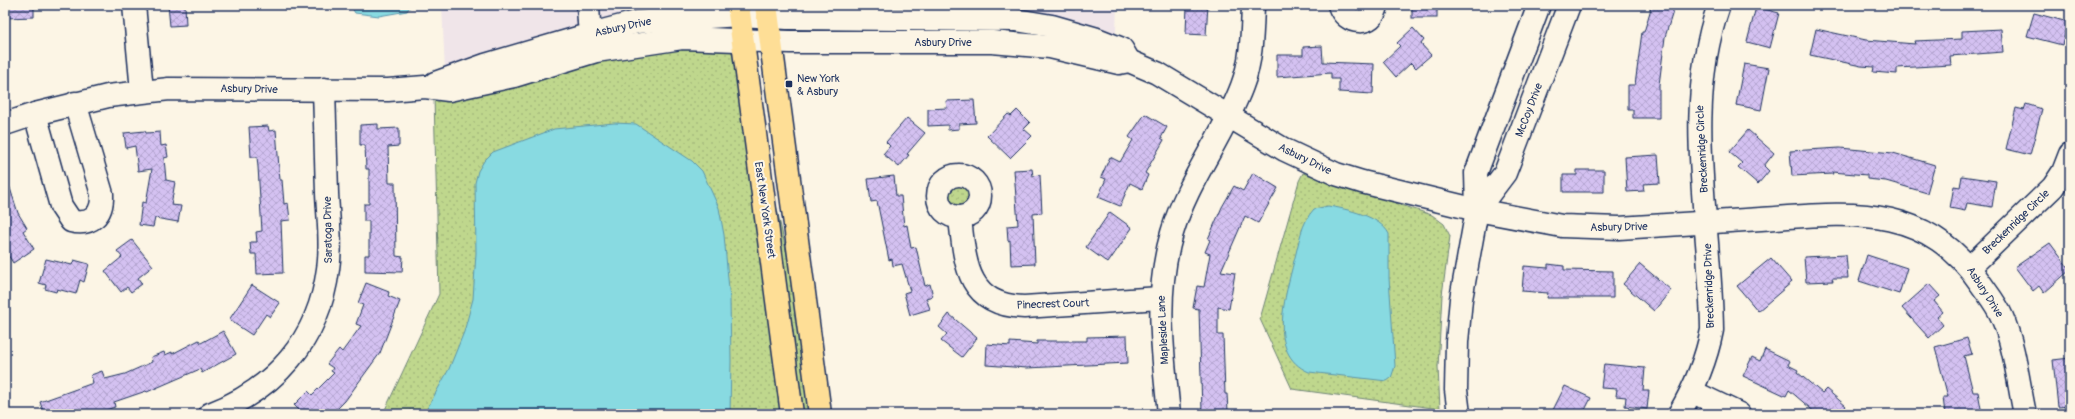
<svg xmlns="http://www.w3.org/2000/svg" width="2075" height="419" font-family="Pangolin,sans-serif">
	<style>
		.built { fill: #f0e5e9 }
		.grass { fill: url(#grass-dots); stroke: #6d8376 }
		.water { fill: #88dae1; stroke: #5c96ad }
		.building { fill: url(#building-cross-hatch); stroke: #1b2f5e }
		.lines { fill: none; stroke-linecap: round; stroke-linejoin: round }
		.minor-casing { stroke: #1b2f5e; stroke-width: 25 }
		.major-casing { stroke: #1b2f5e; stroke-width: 25 }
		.minor { stroke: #fcf5e5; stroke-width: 22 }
		.major { stroke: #fede96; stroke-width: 22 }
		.poi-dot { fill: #1b2f5e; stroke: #fcf5e5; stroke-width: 1.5 }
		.labels { text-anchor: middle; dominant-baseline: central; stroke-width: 4; stroke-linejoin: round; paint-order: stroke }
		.street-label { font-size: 11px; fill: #1b2f5e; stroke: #fcf5e5 }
		.poi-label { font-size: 11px; fill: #1b2f5e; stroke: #fcf5e5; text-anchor: start }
	</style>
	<defs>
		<pattern id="grass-dots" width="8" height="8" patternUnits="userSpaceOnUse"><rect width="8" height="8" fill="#bfd78d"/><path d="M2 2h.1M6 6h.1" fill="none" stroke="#a4b97c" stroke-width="1.8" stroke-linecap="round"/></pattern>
		<pattern id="building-cross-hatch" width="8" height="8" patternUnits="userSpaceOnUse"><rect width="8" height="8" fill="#d4c1f1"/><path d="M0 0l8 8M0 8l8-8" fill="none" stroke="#b5a6d1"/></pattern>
	</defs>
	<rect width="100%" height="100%" fill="#fcf5e5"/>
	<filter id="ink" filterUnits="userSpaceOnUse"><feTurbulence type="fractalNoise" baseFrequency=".025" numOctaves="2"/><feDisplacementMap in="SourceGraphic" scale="8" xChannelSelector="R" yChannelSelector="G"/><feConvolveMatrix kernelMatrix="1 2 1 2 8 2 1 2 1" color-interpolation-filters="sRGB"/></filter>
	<g filter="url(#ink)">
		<g class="built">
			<polygon points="442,5 727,5 733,51 698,44 446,96"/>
			<polygon points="776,5 1117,5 1115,59 780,33"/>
		</g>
		<g class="grass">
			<polygon points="698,44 733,51 782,414 383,414 439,294 434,97 623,53"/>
			<polygon points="1303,173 1432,215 1444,224 1450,236 1442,295 1438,367 1440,409 1292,389 1260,319 1299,181"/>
			<circle cx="959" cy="196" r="11"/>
			<polygon points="774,205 776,205 794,286 811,414 803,414"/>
		</g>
		<g class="water">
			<polygon points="350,5 411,5 407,11 379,16 355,13"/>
			<polygon points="614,123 636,124 692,161 702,171 719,208 724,235 730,300 731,361 730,414 424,414 449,369 464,332 473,299 476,253 475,183 478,171 484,161 493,152 554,129"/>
			<path d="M1328 206C1347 209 1380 216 1389 234V278L1395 366 1391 378 1387 381 1309 372C1266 354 1286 294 1294 261 1299 243 1301 223 1314 209Z"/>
		</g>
		<g class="building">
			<polygon points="5,5 34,5 34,17 5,18"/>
			<polygon points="168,5 185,5 186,25 170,26"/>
			<polygon points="1187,5 1208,5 1206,35 1186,34"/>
			<rect x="1412" y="5" width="25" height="13"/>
			<polygon points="1652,5 1675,5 1665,37 1659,85 1659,118 1633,118 1633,110 1628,110 1628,85 1635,85 1642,32 1644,32"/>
			<polygon points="1756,7 1779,13 1770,48 1747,42"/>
			<polygon points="2034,13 2068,22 2062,45 2027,36"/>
			<polygon points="1413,28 1424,40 1421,44 1431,55 1416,68 1411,63 1396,77 1383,62 1400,46 1397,43"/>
			<polygon points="1816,29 1866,40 1915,44 1914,41 1962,39 1962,31 2001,29 2003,52 1950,56 1951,65 1897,68 1897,74 1873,72 1874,67 1861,66 1810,55"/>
			<polygon points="1322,46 1323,62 1374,64 1373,94 1339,92 1339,79 1331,79 1331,73 1277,77 1277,55 1303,55 1303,47"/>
			<polygon points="1744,64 1769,68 1761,110 1736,105"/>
			<polygon points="974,100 976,123 959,124 959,129 948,130 948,125 928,126 928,109 947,108 946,101"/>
			<polygon points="2026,104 2042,109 2030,155 2006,149 2016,108 2024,110"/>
			<polygon points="1017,110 1030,123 1024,129 1032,136 1010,158 987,136 1008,114 1011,116"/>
			<polygon points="1145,114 1167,127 1161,138 1164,140 1145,173 1148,175 1142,189 1130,183 1120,206 1098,197 1106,179 1101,177 1110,157 1120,162 1133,140 1129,137"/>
			<polygon points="907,118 925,133 907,154 909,155 899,167 883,154 890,146 886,142"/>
			<polygon points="378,124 378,129 399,128 399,146 388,147 389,183 395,183 396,256 403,257 402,272 365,271 365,255 369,255 369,221 364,221 364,204 369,204 369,169 366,169 365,145 360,145 360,125"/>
			<polygon points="268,126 269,131 276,130 280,180 282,180 284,204 288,203 290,220 281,221 283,273 257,274 256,254 251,254 250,242 257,242 256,232 262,231 258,167 257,157 251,157 249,127"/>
			<polygon points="1748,130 1774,153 1764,166 1769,171 1758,184 1738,167 1742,163 1729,152"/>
			<polygon points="145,131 146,133 160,132 161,146 166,145 168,157 164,158 166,180 175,182 171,205 181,206 178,222 155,218 153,227 139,225 142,202 146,203 152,169 138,171 135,146 126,148 124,133"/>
			<polygon points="1840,148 1893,153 1935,165 1927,193 1886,181 1867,179 1867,175 1832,172 1833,174 1792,176 1790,151"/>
			<polygon points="1658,155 1660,183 1643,184 1644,191 1627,192 1625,157"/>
			<polygon points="1032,169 1033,176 1040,175 1042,213 1033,214 1035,264 1011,265 1010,240 1008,241 1007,226 1018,225 1014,170"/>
			<polygon points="1577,170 1604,170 1604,192 1563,192 1563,175 1577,175"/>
			<polygon points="1253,173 1278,188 1258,223 1245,216 1221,271 1235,273 1229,309 1218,307 1218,335 1223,335 1225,394 1227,394 1228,411 1202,412 1199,309 1193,308 1197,286 1204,287 1210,254 1205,252 1210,240 1208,239 1222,207 1234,186 1243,191"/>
			<polygon points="894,176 896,196 901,196 904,226 907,225 911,248 916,247 925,286 930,284 933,296 926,298 930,309 910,315 904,293 910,291 902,264 893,266 892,259 889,260 877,201 871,202 868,179"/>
			<polygon points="1962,176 1996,181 1992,207 1967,203 1965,211 1950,208 1954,186 1960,187"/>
			<polygon points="5,182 8,182 18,213 27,228 23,231 34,249 13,263 5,250"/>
			<polygon points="1110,212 1132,228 1108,263 1086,247"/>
			<polygon points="132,240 153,266 138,278 142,284 131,292 127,287 121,292 105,271 122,257 117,251"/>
			<polygon points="2050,243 2070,270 2044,293 2039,286 2033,291 2015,267"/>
			<polygon points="1846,255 1848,278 1832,278 1833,281 1806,282 1804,257"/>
			<polygon points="1867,255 1907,268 1899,294 1859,281"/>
			<polygon points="1771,258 1792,282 1758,311 1737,286"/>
			<polygon points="46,259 72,265 74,260 89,264 84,282 80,280 76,294 57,289 56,292 45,289 46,285 39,283"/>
			<polygon points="1548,264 1564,266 1564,270 1613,271 1613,298 1547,298 1548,293 1522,291 1524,266 1548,268"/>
			<polygon points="1640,264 1671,290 1654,311 1623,284"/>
			<polygon points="366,283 389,292 388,296 400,301 380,353 345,401 332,414 303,414 294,405 308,391 312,395 334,373 331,371 333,368 327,364 339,349 342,352 361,326 356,324 363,305 358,303"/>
			<polygon points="1929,284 1940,296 1934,301 1943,312 1937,317 1943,325 1929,338 1902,308"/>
			<polygon points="252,285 280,303 270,317 266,314 252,335 229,320"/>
			<polygon points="949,314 977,338 962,357 941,341 947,334 939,327"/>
			<polygon points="223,331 236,354 202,373 200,369 147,392 146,391 114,402 115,407 93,414 44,414 40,402 93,383 91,375 102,371 105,379 125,374 152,362 151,357 164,352 165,355 172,352 172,354 199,340 201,343"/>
			<polygon points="1127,336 1128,363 1027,368 986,365 987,344 1010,346 1010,342 1037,344 1037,341 1087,341 1087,337"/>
			<polygon points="1967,338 1972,354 1964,356 1973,392 1978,392 1982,414 1957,414 1957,412 1945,414 1943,397 1948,397 1935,347"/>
			<polygon points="1765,349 1790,361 1788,365 1798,370 1797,372 1822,393 1826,389 1846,406 1840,414 1817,414 1789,390 1786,396 1743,376 1752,357 1760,361"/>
			<polygon points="2070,358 2070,406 2058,407 2053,360"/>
			<polygon points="1604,364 1645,368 1643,391 1649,391 1647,409 1625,406 1626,397 1616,396 1617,389 1601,388"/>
			<polygon points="1565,386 1591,398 1583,414 1551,414"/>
		</g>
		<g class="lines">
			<defs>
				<g id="minor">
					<polyline points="134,5 142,91"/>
					<polyline points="588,5 589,23 595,47"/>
					<path d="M1339 5C1345 25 1374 28 1377 5"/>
					<polyline points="435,83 485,65 591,34 637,22 661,20 740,15 787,18 1016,20 1052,26 1094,38 1122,49 1129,61"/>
					<path d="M35 114 61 206 71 221C91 226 103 215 102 194L75 103"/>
					<path d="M5 124 35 114 108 96 169 89 388 90 425 87 449 90 514 76 596 51 682 38 790 42H992L1050 47 1119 63 1129 61 1157 73 1285 150 1336 174 1362 182 1477 210 1562 226 1619 228C1666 225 1714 222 1761 219 1848 213 1925 201 1981 284 1988 294 1997 305 2002 317 2015 347 2018 382 2025 414"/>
					<circle cx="959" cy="196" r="21"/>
					<polyline points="1477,210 1505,173 1569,5"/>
					<path d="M960 218C965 264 967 305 1024 307L1160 298"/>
					<polyline points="1970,267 2053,187 2063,172 2070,154"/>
					<polyline points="1693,392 1739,414"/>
					<path d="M210 414C275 389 319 340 328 269 332 244 328 218 327 193 326 158 325 124 324 89"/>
					<path d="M1169 414C1163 352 1154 295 1172 233 1187 181 1223 137 1242 86 1252 60 1252 32 1253 5"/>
					<polyline points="1459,414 1456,390 1457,342 1461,299 1477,210 1476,173 1539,5"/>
					<path d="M1679 414C1695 387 1706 361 1712 330 1711 221 1682 111 1719 5"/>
				</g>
				<g id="major">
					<polyline points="738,5 792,414"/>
					<polyline points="766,5 820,414"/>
				</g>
			</defs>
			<use href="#minor" class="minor-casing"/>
			<use href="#major" class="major-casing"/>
			<use href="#minor" class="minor"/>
			<use href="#major" class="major"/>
		</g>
	</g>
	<rect class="poi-dot" x="785" y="80" width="8" height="8" rx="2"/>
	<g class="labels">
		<g class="street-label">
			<text transform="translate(623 27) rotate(-12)">Asbury Drive</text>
			<text x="943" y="42">Asbury Drive</text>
			<text transform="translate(249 89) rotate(1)">Asbury Drive</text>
			<text transform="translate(1529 110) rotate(-69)">McCoy Drive</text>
			<text transform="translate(1702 149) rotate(-93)">Breckenridge Circle</text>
			<text transform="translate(1305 159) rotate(26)">Asbury Drive</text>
			<text transform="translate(765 210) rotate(82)">East New York Street</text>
			<text transform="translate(2016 222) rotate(-44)">Breckenridge Circle</text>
			<text transform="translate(1619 227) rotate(-1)">Asbury Drive</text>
			<text transform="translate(328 230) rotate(-91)">Saratoga Drive</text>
			<text transform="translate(1709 286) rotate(-92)">Breckenridge Drive</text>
			<text transform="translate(1985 292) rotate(57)">Asbury Drive</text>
			<text transform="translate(1053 304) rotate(-2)">Pinecrest Court</text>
			<text transform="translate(1163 330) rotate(-93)">Mapleside Lane</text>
		</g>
		<g class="poi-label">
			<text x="797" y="78">New York<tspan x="797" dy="13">&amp; Asbury</tspan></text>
		</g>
	</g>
	<rect width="2075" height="419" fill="none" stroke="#fcf5e5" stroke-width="20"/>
	<rect x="10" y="10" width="2055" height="399" fill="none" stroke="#1b2f5e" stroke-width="1.5" filter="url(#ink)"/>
</svg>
